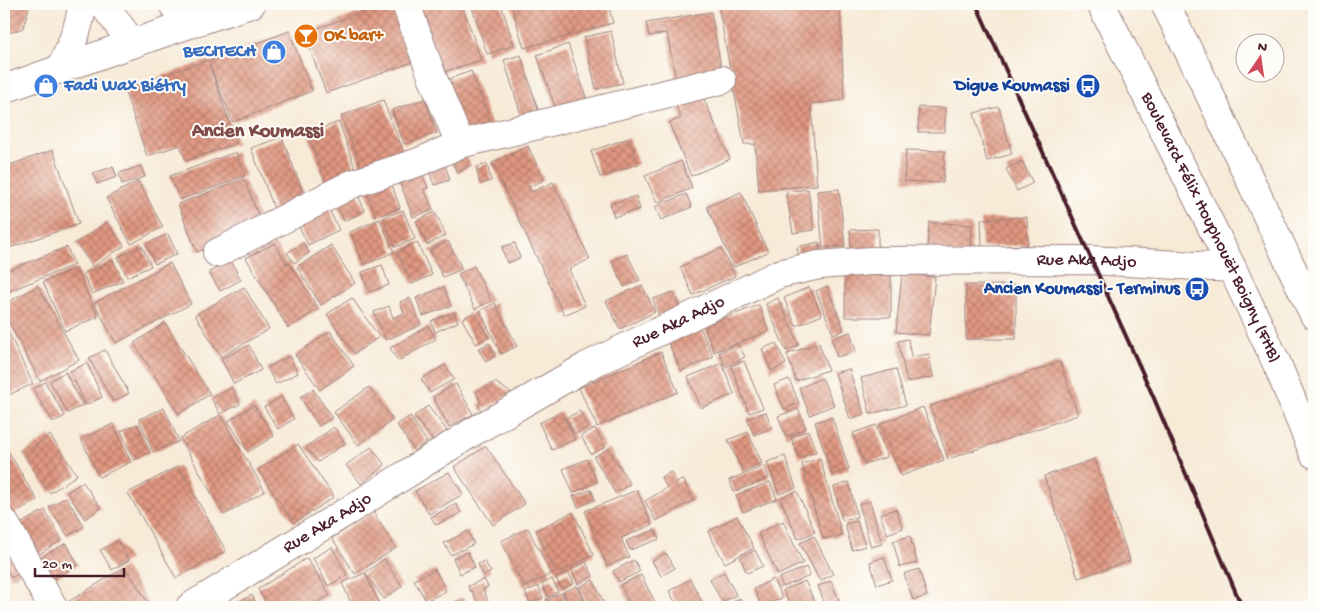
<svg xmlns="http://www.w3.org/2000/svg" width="1318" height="611" font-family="'Gochi Hand',sans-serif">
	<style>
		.building { fill: url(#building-cross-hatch) }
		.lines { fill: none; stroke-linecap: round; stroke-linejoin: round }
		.street-casing { stroke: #a08481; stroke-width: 30 }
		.secondary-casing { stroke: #a08481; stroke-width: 30 }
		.highway-casing { stroke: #a08481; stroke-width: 30 }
		.street { stroke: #fff; stroke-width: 28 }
		.secondary { stroke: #fff; stroke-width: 28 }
		.highway { stroke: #fff; stroke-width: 28 }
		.rail { stroke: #4a1f2b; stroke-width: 4 }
		.labels { text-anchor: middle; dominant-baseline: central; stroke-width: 4; stroke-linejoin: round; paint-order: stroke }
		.food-label { font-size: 18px; font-weight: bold; fill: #c56008; stroke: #fdfcf7; text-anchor: start }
		.shop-label { font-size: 18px; font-weight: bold; fill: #366cbe; stroke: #fdfcf7; text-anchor: end }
		.transit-label { font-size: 18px; font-weight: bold; fill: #164399; stroke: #fdfcf7; text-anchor: end }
		.street-label { font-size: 18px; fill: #4a1f2b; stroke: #fdfcf7 }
		.quarter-label { font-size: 20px; font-weight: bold; fill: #7e4949; stroke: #fdfcf7 }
	</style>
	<defs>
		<pattern id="building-cross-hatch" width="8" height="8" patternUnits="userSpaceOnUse" patternTransform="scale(1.25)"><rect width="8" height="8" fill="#e09881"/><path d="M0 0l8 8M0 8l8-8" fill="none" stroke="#b87b6a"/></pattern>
	</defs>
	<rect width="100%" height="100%" fill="#fdfcf7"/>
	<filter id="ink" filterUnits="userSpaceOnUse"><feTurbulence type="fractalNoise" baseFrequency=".02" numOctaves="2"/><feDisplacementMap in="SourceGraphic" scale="10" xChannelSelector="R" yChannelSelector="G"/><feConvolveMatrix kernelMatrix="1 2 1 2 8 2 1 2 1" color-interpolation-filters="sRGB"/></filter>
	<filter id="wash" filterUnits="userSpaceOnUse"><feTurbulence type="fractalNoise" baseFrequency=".0096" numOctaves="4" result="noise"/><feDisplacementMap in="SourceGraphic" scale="20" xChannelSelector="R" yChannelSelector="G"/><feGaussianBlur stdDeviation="1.12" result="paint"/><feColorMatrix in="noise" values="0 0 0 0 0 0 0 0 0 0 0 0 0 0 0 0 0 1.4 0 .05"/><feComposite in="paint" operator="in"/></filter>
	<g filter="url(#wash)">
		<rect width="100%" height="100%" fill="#f7ead7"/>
		<g id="blocks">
			<g class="building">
				<polygon points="4,4 30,4 23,28 4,35"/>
				<polygon points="385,4 392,4 413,62 326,93 304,33"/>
				<polygon points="428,4 462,4 481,60 434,75 412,9"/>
				<polygon points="471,4 501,4 514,45 487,54"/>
				<polygon points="511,4 608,4 613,23 524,48"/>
				<polygon points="718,4 840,4 844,100 811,104 817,185 759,190 755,144 744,144"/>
				<polygon points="711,12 723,78 677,86 667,33 649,36 646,23"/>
				<polygon points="289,31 312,91 233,122 209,64 237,143 186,161 180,145 147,156 124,89 208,60 209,62"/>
				<polygon points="611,31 623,83 596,89 584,37"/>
				<polygon points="568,44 587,100 556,110 537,55"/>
				<polygon points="521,55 540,116 523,121 504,60"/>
				<polygon points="471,71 492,126 462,138 441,82"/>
				<polygon points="699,88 730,159 691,176 669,123 681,118 673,99"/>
				<polygon points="425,99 437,133 404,144 392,110"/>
				<polygon points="383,100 408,163 366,179 341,116"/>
				<polygon points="919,107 945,108 945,132 918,132"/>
				<polygon points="999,107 1012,154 987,161 974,113"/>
				<polygon points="339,122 358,177 327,188 308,133"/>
				<polygon points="282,137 308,205 277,216 251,148"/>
				<polygon points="629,138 638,164 600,177 591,151"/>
				<polygon points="528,146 544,180 528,187 532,192 553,182 590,259 569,269 585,306 564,315 492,163"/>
				<polygon points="53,150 79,224 9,248 4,234 4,167"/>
				<polygon points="463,150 471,165 458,173 449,158"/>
				<polygon points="906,150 945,151 943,183 904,181"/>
				<polygon points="236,152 245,176 180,200 170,176"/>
				<polygon points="443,159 450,180 434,185 427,165"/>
				<polygon points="681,161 692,188 657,203 645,176"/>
				<polygon points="1022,161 1033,183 1017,191 1006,169"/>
				<polygon points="487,164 491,181 480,184 476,167"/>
				<polygon points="141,166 145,177 122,184 119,173"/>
				<polygon points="113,167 117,177 97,184 93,173"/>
				<polygon points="421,171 428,188 424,189 433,210 413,217 399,180"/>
				<polygon points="389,176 400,208 376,217 364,185"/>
				<polygon points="244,179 263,227 197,252 178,204"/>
				<polygon points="138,181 163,227 131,244 106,198"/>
				<polygon points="354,186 365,211 344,221 333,196"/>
				<polygon points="808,189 814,230 793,233 786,192"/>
				<polygon points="839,189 845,246 823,248 817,191"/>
				<polygon points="741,192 768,252 734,267 707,207"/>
				<polygon points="686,194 692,207 661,220 655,207"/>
				<polygon points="636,196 640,209 614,217 610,204"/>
				<polygon points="326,203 339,230 308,245 295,218"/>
				<polygon points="403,210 415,239 395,247 383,218"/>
				<polygon points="435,212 446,235 427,245 416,221"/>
				<polygon points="1027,217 1028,245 982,247 981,219"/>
				<polygon points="380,219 394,252 364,265 350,232"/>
				<polygon points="107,222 124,246 93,267 76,243"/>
				<polygon points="929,222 972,225 971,255 927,251"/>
				<polygon points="878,229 878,249 851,250 850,230"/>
				<polygon points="168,234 177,254 155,264 146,244"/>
				<polygon points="448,241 462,269 443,277 430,250"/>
				<polygon points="417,242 432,275 412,284 397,252"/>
				<polygon points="819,242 821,252 799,258 797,247"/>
				<polygon points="275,243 287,265 288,261 319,309 288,328 246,258"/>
				<polygon points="303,243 309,253 294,263 287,253"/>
				<polygon points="515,243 520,258 507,263 502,247"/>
				<polygon points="331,245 355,283 321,305 297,267"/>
				<polygon points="142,246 151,266 127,277 118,257"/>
				<polygon points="67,247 74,265 4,293 4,272"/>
				<polygon points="721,248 735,276 693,295 680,267"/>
				<polygon points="627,254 640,280 624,287 612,261"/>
				<polygon points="113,260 123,281 92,294 83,274"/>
				<polygon points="231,261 241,280 220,291 209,272"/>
				<polygon points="170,263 191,304 116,343 94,303"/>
				<polygon points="382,265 389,285 369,292 362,272"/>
				<polygon points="474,266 491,301 475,309 458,274"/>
				<polygon points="76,268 98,317 65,331 43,282"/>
				<polygon points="891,273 891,317 845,317 845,274"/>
				<polygon points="902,274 935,277 929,335 896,332"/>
				<polygon points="642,285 655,312 620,329 606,301"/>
				<rect x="966" y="285" width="50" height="54"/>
				<polygon points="38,286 79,360 40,381 4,313 4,304"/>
				<polygon points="827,286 844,330 833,334 816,291"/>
				<polygon points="244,287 269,329 221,357 195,315"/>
				<polygon points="444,287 451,306 423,316 416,298"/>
				<polygon points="809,287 822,315 796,326 784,298"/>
				<polygon points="673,292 680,308 659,316 653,299"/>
				<polygon points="352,298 379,337 354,354 327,314"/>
				<polygon points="410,298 421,325 386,340 374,312 389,306 393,318 404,313 400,302"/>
				<polygon points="778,298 799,345 786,351 766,304"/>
				<polygon points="495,303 517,346 501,354 480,311"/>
				<polygon points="759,305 769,331 714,352 704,326"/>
				<polygon points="454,312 458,322 435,332 431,321"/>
				<polygon points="474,312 489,337 476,344 462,319"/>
				<polygon points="165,323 210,394 179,414 134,343"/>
				<polygon points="5,325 33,384 4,397 4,326"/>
				<polygon points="428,326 436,339 398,361 390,348"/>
				<polygon points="700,327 713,357 681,371 668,342"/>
				<polygon points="330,331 354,366 320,390 295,355"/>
				<polygon points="850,332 856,351 837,357 832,338"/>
				<polygon points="908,339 911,357 929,354 933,377 907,382 898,341"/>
				<polygon points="489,343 496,355 486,362 478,349"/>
				<polygon points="776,343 786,364 771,371 762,349"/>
				<polygon points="819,343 828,370 796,381 787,354"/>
				<polygon points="738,344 745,357 726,367 719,353"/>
				<polygon points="249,345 261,370 234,384 221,359"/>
				<polygon points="105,350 129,393 113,402 89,358"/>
				<polygon points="661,352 678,392 597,427 579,388"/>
				<polygon points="289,356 298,373 276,384 267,368"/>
				<polygon points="744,361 763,408 749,413 731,366"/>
				<polygon points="1060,362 1078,415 948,459 930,406"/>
				<polygon points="87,363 102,397 86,405 70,371"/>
				<polygon points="722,363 734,394 701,408 688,377"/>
				<polygon points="445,365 454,379 430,393 421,379"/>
				<polygon points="849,369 864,414 850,419 835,373"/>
				<polygon points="896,369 906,405 870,414 861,378"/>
				<polygon points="65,372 83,405 68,413 50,381"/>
				<polygon points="822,378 834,405 810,415 799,388"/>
				<polygon points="789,379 799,403 784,409 774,385"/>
				<polygon points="45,382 65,416 53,422 33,389"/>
				<polygon points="495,382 511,393 481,411 478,404 481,403 476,392"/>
				<polygon points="456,384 473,414 449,427 433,397"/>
				<polygon points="369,387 393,420 358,445 334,412"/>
				<polygon points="232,388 240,404 220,414 211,398"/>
				<polygon points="313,389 332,418 319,426 300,397"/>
				<polygon points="281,397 294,419 278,429 264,407"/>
				<polygon points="254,405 274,436 248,452 228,421"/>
				<polygon points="428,406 447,431 433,441 414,416"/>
				<polygon points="923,407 944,460 901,476 880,424"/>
				<polygon points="164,408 179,441 153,452 139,419"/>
				<polygon points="798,409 806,428 786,437 778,416"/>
				<polygon points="580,411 588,427 574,434 566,418"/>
				<polygon points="561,412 575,439 552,450 539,423"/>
				<polygon points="766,412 772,428 754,435 747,419"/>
				<polygon points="220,415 265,491 224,515 180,438"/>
				<polygon points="410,416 427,442 414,451 397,425"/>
				<polygon points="832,417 849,469 832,475 815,422"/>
				<polygon points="113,424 131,462 99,477 81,439"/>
				<polygon points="137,424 150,452 134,460 121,431"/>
				<polygon points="876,425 887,457 864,464 853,433"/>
				<polygon points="334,427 345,443 318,462 306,447"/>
				<polygon points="595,428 605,447 591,454 581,436"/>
				<polygon points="808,430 816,452 799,458 791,437"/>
				<polygon points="748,432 762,463 743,472 728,440"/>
				<polygon points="50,435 77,475 50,493 23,454"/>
				<polygon points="4,444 37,500 8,517 4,509"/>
				<polygon points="298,444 334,497 294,523 258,470"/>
				<polygon points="486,446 525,504 493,525 454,467"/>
				<polygon points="371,447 385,465 361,484 346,465"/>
				<polygon points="609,448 630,484 615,493 594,457"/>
				<polygon points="785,456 796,488 779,494 767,462"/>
				<polygon points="820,458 842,535 823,539 802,464"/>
				<polygon points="587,459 597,482 573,493 563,469"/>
				<polygon points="1095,459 1130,561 1078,578 1044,476"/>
				<polygon points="178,466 226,551 176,578 128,493"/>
				<polygon points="764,466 769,478 734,492 729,480"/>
				<polygon points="449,472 463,494 429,514 415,491"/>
				<polygon points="671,472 677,483 683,479 694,500 656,521 645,501 667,488 661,477"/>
				<polygon points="83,482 101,508 85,519 67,492"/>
				<polygon points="770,482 777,499 743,512 736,495"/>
				<polygon points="849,482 857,517 842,520 834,487"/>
				<polygon points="591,490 595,500 578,507 573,496"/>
				<polygon points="637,490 652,525 621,538 629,557 607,566 585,511"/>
				<polygon points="797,491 815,532 798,539 780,498"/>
				<polygon points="66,497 84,526 68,536 49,507"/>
				<polygon points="870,501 882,544 871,547 859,504"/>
				<polygon points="456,504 461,513 436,525 431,517"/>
				<polygon points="896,509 903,528 887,534 880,514"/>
				<polygon points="45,510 62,540 36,556 18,525"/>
				<polygon points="373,512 396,548 355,574 332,538"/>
				<polygon points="573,512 594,555 557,573 536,530"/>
				<polygon points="737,516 754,548 725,563 708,532"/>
				<polygon points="783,521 803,563 778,575 758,533"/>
				<polygon points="857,521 865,546 852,550 845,524"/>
				<polygon points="528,528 551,574 524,587 501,541"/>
				<polygon points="655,530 659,539 630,550 626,541"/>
				<polygon points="468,531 474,544 451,555 444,543"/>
				<polygon points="814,536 833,574 820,581 800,543"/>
				<polygon points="910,536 917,563 900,567 893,541"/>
				<polygon points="4,541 23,571 11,578 4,565"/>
				<polygon points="118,541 129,560 112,570 100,550"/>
				<polygon points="66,543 78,565 43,585 31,563"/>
				<polygon points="332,547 347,575 328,586 313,558"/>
				<polygon points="755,550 763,566 747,573 740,558"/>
				<polygon points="468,552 475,567 460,574 453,558"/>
				<polygon points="666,553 675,568 661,576 652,561"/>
				<polygon points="884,557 892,580 877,585 870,562"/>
				<polygon points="307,558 330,595 309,607 269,607 258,589"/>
				<polygon points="384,559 402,586 384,599 365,573"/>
				<polygon points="634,560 640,571 619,582 613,571"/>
				<polygon points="484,561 491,572 484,576 478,564"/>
				<polygon points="586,562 593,576 578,584 571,569"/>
				<polygon points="125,567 151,607 60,607"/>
				<polygon points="806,567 810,576 783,587 779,578"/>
				<polygon points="435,569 446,591 426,601 414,580"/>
				<polygon points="919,569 927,596 913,600 904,574"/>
				<polygon points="568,572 574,583 562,589 556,578"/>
				<polygon points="724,572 736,595 722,602 710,579"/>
				<polygon points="365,573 381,607 353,607 342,583"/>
				<polygon points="641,575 656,604 649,607 632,607 620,585"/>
				<polygon points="484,579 488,587 483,589 490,606 479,607 472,591 470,591 468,586"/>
				<polygon points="552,579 558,592 548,597 542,584"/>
				<polygon points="690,579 705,607 678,607 669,591"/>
				<polygon points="773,579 782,598 762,607 754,589"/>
				<polygon points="593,580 606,607 588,607 579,587"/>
				<polygon points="805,581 816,605 811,607 791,607 783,590"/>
				<polygon points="831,581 842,607 826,607 818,586"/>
				<polygon points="538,586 543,598 530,603 525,592"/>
				<polygon points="577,586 586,607 570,607 563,592"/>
				<polygon points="562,593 568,607 549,607 546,599"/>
				<polygon points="252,595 258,607 228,607"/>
				<polygon points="463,598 467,607 452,607 451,604"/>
				<polygon points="740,598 744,607 724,607"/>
			</g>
		</g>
	</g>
	<g filter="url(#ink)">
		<use href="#blocks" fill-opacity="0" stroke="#a08481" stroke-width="1"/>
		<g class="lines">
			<defs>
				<g id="street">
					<polyline points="406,4 432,76 460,144"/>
					<polyline points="217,253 352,184 419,162 460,144 722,80"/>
					<polyline points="4,522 53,607"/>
					<path id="s1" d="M190 607 359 504 471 433 587 366 779 274 819 265 871 261 1091 260 1232 268"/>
				</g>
				<g id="secondary">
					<polyline points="103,4 133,44"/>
					<polyline points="173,4 186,24"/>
					<path d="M61 69C70 47 80 28 82 4"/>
					<path d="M4 89C86 60 168 30 251 4"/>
				</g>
				<g id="highway">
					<path id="s2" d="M1101 4 1232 268 1277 364 1314 454"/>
					<polyline points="1165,4 1199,72 1314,315"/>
				</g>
			</defs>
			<use href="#street" class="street-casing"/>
			<use href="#secondary" class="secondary-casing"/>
			<use href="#highway" class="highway-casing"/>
			<use href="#street" class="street"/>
			<use href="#secondary" class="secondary"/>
			<use href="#highway" class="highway"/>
			<polyline class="rail" points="976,4 1153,396 1242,607"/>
		</g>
	</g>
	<defs>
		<symbol id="bar-disc" viewBox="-11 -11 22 22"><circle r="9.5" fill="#e8710a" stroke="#fdfcf7"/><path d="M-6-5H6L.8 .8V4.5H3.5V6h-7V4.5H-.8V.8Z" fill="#fff"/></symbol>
		<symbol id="shop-disc" viewBox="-11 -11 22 22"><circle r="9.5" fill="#3f7fe0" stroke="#fdfcf7"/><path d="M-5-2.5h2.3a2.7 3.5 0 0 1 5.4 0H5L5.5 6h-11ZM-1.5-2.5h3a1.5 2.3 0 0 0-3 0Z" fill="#fff"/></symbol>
		<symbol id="bus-disc" viewBox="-11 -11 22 22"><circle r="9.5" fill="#1a4fb4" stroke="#fdfcf7"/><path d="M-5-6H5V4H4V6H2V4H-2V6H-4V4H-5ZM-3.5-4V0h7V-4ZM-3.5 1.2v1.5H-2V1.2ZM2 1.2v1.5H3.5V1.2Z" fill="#fff"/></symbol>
	</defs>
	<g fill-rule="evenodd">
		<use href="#bar-disc" x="292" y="22" width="28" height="28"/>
		<use href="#shop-disc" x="260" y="38" width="28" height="28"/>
		<use href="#shop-disc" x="32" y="72" width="28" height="28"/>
		<use href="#bus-disc" x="1074" y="72" width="28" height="28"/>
		<use href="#bus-disc" x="1183" y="275" width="28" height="28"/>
	</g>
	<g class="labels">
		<g class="food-label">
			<text x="324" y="36">OK bar+</text>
		</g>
		<g class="shop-label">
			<text x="256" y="52">BECITECH</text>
			<text x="64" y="86" text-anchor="start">Fadi Wax Biétry</text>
		</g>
		<g class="transit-label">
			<text x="1070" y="86">Digue Koumassi</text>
			<text x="1180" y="289">Ancien Koumassi - Terminus</text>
		</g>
		<g class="street-label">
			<text stroke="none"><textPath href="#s2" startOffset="249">Boulevard Félix Houphouët Boigny (FHB)</textPath></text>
			<text stroke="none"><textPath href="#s1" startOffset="986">Rue Aka Adjo</textPath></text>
			<text stroke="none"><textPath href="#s1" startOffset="566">Rue Aka Adjo</textPath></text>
			<text stroke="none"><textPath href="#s1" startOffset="161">Rue Aka Adjo</textPath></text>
		</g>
		<g class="quarter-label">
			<text x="258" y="132">Ancien Koumassi</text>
		</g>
	</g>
	<rect width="1318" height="611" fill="none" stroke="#fdfcf7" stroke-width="20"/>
	<g transform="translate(1260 58) rotate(13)"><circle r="24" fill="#fdfcf7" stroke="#b5a4a5"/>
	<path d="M0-4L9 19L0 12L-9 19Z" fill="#d1495b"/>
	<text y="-8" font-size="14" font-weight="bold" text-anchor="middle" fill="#4a1f2b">N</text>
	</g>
	<path d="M35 568v8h89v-8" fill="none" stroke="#4a1f2b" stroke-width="2.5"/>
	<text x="42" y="568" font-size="15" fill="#4a1f2b" stroke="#fdfcf7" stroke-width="4" paint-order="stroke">20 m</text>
</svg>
